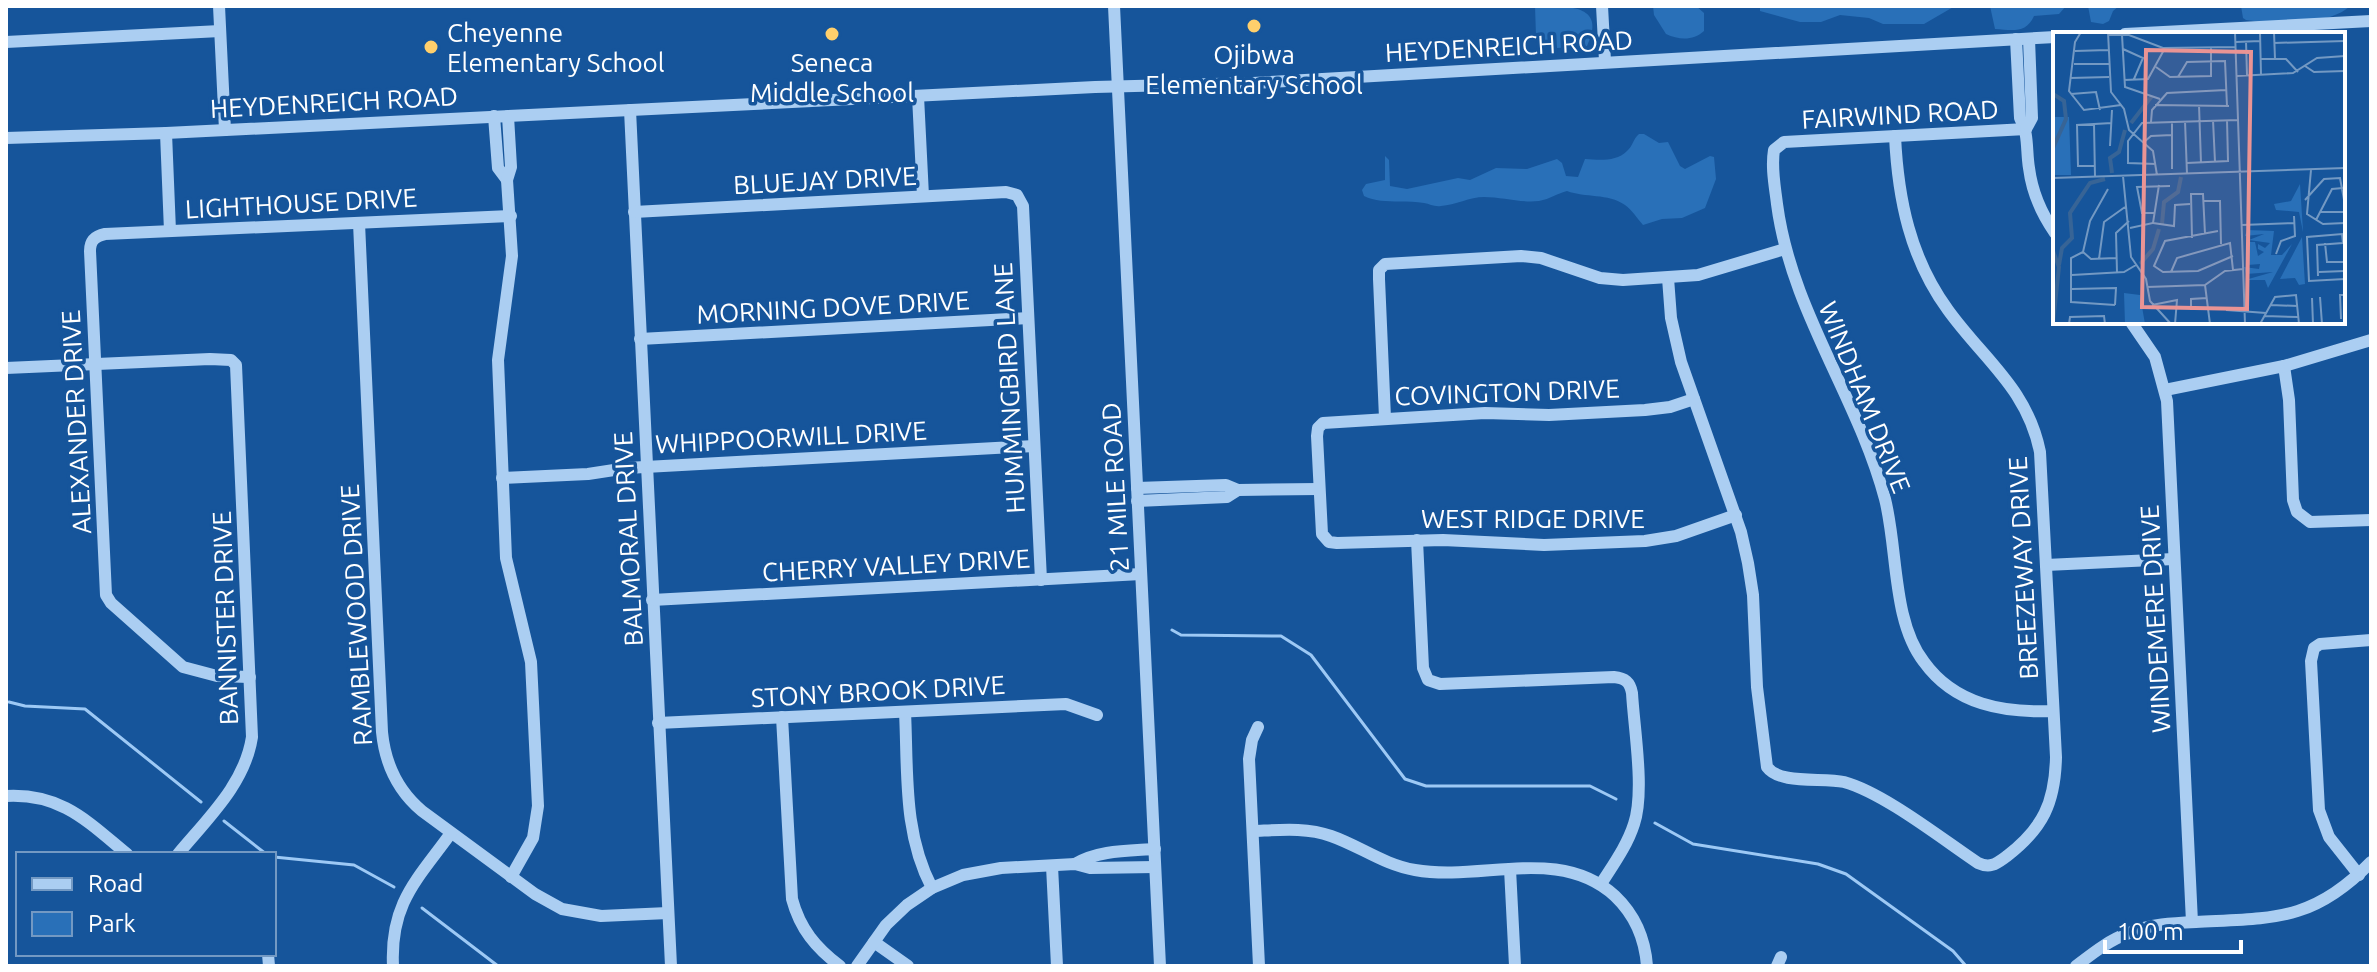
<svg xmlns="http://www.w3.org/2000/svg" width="2377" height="972" font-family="Ubuntu,sans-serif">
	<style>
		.green { fill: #2970b8 }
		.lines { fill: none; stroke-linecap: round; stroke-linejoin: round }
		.stream { stroke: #9dc9f5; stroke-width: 3 }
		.minor { stroke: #abcef2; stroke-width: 12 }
		.poi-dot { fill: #ffcf6c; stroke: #16559b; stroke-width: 3 }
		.labels { text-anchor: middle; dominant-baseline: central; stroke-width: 7; stroke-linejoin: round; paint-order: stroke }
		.poi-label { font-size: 26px; fill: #fff; stroke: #16559b }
		.street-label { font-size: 26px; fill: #fff; stroke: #16559b }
		.inset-river { fill: none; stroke: #376496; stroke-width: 4 }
		.inset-road { fill: none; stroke: #7399c3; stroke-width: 2 }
		.view { fill: #ea9494; fill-opacity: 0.15; stroke: #ea9494; stroke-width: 4 }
		.inset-edge { fill: none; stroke: #fff; stroke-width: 4 }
	</style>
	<rect width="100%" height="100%" fill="#16559b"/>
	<g class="green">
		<path d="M1535 6C1565 6 1608 3 1587 46L1557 48 1540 43 1536 36Z"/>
		<path d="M1653 6H1696L1704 13V31C1693 41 1679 40 1666 34L1654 15Z"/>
		<polygon points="1760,6 1955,6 1924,24 1883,24 1869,18 1840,15 1821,22 1800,22 1760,11"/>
		<path d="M1990 6H2066L2059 14 2034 16C2026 34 2012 30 1995 29Z"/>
		<polygon points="2088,6 2119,6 2113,11 2109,21 2103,24 2091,22"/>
		<path d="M2241 6H2350C2329 26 2274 24 2246 20L2243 18Z"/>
		<path d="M1639 134H1644L1659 143 1668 142 1680 166 1685 169 1710 156 1714 157 1716 179 1705 208 1682 218 1662 219 1643 225C1637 218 1632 210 1625 205 1608 193 1585 198 1567 191 1558 193 1550 199 1539 201 1520 203 1502 197 1484 197 1470 197 1455 205 1441 206 1434 207 1430 204 1424 203 1405 199 1381 205 1364 196L1362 190 1366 184 1385 180V156L1389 160 1390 186 1407 189 1458 178 1470 180 1496 168 1527 169 1557 159 1562 163 1566 176 1578 177 1585 159C1599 160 1616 162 1627 151 1633 146 1633 139 1639 134Z"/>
	</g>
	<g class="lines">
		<g class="stream">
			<polyline points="1172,630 1181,635 1281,636 1311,655 1405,779 1426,786 1590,786 1616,799"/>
			<polyline points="9,702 25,706 85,709 201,802"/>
			<polyline points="224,821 266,854"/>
			<polyline points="1655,823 1693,844 1818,864 1846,874 1953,951 1966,966"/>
			<polyline points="274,857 354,865 394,887"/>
			<polyline points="422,908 498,966"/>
		</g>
		<g class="minor">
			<polyline points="219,6 225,130"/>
			<polyline points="1114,6 1160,966"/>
			<polyline points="1602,6 1605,61"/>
			<polyline points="2125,34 2371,21"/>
			<path d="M2016 39 2020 118C2029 134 2026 150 2029 168 2032 192 2041 213 2055 233"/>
			<polyline points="6,42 220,31"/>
			<polyline points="918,96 923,196"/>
			<polyline points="630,110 671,966"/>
			<polyline points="494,116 498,168 507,180"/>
			<polyline points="508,116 511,167 507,180 512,256 498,360 506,558 531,662 538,806 533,838 511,877"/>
			<path d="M2026 129 1784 142 1774 150C1771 168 1775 187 1777 204 1791 311 1858 397 1885 499 1898 550 1892 621 1924 662 1955 705 2004 713 2053 711"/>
			<polyline points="2026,129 2032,118 2029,39"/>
			<polyline points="166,133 170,231"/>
			<polyline points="6,138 166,133 1095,87 1253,83 2055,37"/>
			<polyline points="634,212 1006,192 1017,195 1023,206 1041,580"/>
			<path d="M359 223 382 732C385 763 397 790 422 811L535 894 562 909 601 916 668 913"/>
			<path d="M1668 278 1671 318 1681 362 1741 532 1748 563 1753 595 1757 687 1767 767C1780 785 1823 777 1844 782 1884 793 1942 839 1978 863 1991 869 1997 863 2007 856 2043 828 2055 803 2056 757L2040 452C2027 388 1984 360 1948 310 1910 258 1898 199 1895 136"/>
			<polyline points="2131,322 2155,357 2167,401 2192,922"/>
			<polyline points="640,339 1028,318"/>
			<polyline points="2284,366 2289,400 2293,500 2297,512 2310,522 2371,520"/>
			<path d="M6 368 210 359 231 360 236 365 252 737C245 784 207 819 178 854"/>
			<polyline points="2165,390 2284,366 2371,340"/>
			<polyline points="1694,399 1670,407 1645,410 1549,415 1485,413 1323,423 1318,428 1317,436 1322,534 1329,542 1337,543 1443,540 1544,545 1645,541 1676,536 1736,515"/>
			<polyline points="1385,418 1379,279 1379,270 1385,264 1521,256 1541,258 1600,278 1623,280 1698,275 1785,249"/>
			<polyline points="502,478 588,474 627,468 1034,446"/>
			<polyline points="1137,488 1226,485 1238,490 1319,489"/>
			<polyline points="1137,501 1227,497 1238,490"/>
			<path d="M1417 540 1423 668 1428 680 1440 684 1614 677C1625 678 1630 682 1632 693 1634 729 1645 791 1634 824 1627 846 1613 865 1601 884"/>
			<polyline points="2046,565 2174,559"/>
			<polyline points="652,600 1141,574"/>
			<path d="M250 677 217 676 183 667 111 603 106 595 90 251C90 241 95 236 105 234L511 216"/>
			<path d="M905 712C908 773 903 833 932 888"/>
			<path d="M782 717 792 899C800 929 816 948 840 966"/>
			<polyline points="658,723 1066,704 1097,715"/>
			<polyline points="1258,727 1252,740 1249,759 1259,966"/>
			<path d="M6 796C61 793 87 821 127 854"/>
			<path d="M1253 831C1279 830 1306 827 1331 836 1360 846 1384 865 1415 870 1482 882 1559 845 1615 896 1635 915 1645 939 1647 966"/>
			<path d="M1075 864C1099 850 1127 851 1155 849"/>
			<polyline points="1052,866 1057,966"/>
			<polyline points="1510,869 1515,966"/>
			<polyline points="2359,875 2329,837 2319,810 2311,661 2314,648 2320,644 2371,640"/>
			<polyline points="874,942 908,966"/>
			<polyline points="268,954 269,966"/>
			<path d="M393 966C390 903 417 880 451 833"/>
			<polyline points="857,966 886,925 907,905 932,888 963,875 1001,868 1075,864 1090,868 1155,867"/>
			<polyline points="1777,966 1781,957"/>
			<path d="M2076 966C2093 953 2109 940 2129 933 2150 924 2173 923 2196 922 2273 918 2313 922 2371 862"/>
		</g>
	</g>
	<g class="poi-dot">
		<circle cx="1254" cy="26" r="8"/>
		<circle cx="832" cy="34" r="8"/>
		<circle cx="431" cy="47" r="8"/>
	</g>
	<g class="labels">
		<g class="poi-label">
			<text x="447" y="32" text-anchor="start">Cheyenne<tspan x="447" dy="30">Elementary School</tspan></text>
			<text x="1254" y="54">Ojibwa<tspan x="1254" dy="30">Elementary School</tspan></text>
			<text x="832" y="62">Seneca<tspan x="832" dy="30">Middle School</tspan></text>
		</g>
		<g class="street-label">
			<text transform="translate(1509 46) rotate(-3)">HEYDENREICH ROAD</text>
			<text transform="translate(334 102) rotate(-3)">HEYDENREICH ROAD</text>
			<text transform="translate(1900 114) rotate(-3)">FAIRWIND ROAD</text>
			<text transform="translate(825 180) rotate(-3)">BLUEJAY DRIVE</text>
			<text transform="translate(301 203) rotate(-3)">LIGHTHOUSE DRIVE</text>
			<text transform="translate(833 307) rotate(-3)">MORNING DOVE DRIVE</text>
			<text transform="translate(1009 388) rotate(-93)">HUMMINGBIRD LANE</text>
			<text transform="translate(1507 392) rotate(-2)">COVINGTON DRIVE</text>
			<text transform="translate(1865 397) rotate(68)">WINDHAM DRIVE</text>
			<text transform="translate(76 422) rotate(-93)">ALEXANDER DRIVE</text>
			<text transform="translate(791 437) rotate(-3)">WHIPPOORWILL DRIVE</text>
			<text transform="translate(1115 487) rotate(-93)">21 MILE ROAD</text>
			<text x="1533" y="518">WEST RIDGE DRIVE</text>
			<text transform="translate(628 539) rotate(-93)">BALMORAL DRIVE</text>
			<text transform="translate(896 565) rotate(-3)">CHERRY VALLEY DRIVE</text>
			<text transform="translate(2023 568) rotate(-93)">BREEZEWAY DRIVE</text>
			<text transform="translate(356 615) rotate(-93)">RAMBLEWOOD DRIVE</text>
			<text transform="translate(225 618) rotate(-92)">BANNISTER DRIVE</text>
			<text transform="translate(2155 619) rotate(-93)">WINDEMERE DRIVE</text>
			<text transform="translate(878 691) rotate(-3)">STONY BROOK DRIVE</text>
		</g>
	</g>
	<g transform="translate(2053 32)">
		<rect width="292" height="292" fill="#16559b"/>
		<path d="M0 85H16L18 143H0ZM247 152 250 199V200L246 180 223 178 221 172 238 169ZM194 198 221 199 218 223H229L239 212 215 256 212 248H192L220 240 193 242 191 235 206 237 207 232 195 233 194 210H202L205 224 211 220 205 217V212L212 216 217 211 196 208 211 202 192 204ZM249 205 252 252 246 253 242 246 227 247ZM71 261 87 263 92 292H72Z" fill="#2970b8"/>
		<path class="inset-river" d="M0 20V62L11 69 13 87 0 116M78 91 99 64M59 141 57 126 66 120 72 98M109 192 111 170 125 160 128 145M0 219 6 235 0 291M87 232 100 217 106 197M6 233 9 216 19 206 17 181 37 151 52 147"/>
		<path class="inset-road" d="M28 0 22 10 16 59 31 78 68 73M55 0 58 60 71 77 76 98 100 119 104 143M182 0 192 292M207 0 208 43M221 0 222 27M55 3H76L110 16 183 15M69 3 72 55 107 67M193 9 194 43M183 10 207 9M221 11 292 9M70 17 90 26 81 47M22 19 55 18M207 27H233L245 40M21 32H56M252 34 261 40 292 39M103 35 117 45 158 44V15M184 44 240 41 264 26 292 24M125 45 134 30 172 29 174 74M17 46 56 45M71 48 95 47 112 16M18 62 43 60 47 78M102 73 176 74M146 73 148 131M160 88 162 130M119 89V137M132 89 134 142M98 90 99 78 114 61 173 58M41 92 42 145M91 110 98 104 119 103M57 114 59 78M134 131 175 129 174 88M103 132 75 131V109L89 91 185 88M42 134H25L24 93 59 91M258 138 254 182 270 192 292 191M70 144 78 225 93 247 97 269 118 292M0 146 292 136M252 168 271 147 287 146 292 173M150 169H167L168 212M267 180H292M101 181H89L84 155 117 154M263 188 279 157 290 156M100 191 121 194 122 173 137 172M189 193 241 191M77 196 100 191 106 153M165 199 112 209 101 234 110 240 145 239 180 224M139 206 138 162H150L152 202M272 211 274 230H292M290 211 289 202 254 205 256 249 292 247M30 220 18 226V270L62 273M30 220 37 189 55 157M30 220 38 227 63 226M223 222 228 209 242 204 241 184M46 227 51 190 72 175M64 240 63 201 76 189M118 240 124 226 177 211 180 238M266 240 292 239M19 243 71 240 83 233M265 244 264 213 290 211M152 253 157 292M94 255 152 253 172 239 190 237M19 257 63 256 62 273M267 265 269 292M154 266 138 267V277H157M259 266 260 292M99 273 124 268 122 292M218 273 245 274M173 278 213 281M212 284 245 285M288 287 287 263H292M16 292 17 285 51 284 52 292M207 292 222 265 243 263 246 292"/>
		<path class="view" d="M93 18 198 20 194 277 89 275Z"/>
		<rect width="292" height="292" class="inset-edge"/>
	</g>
	<rect width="2377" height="972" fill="none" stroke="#ffffff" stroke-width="16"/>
	<rect x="16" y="852" width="260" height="104" fill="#16559b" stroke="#7399c3" stroke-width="2"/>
	<rect x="32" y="878" width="40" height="12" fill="#abcef2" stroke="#7399c3" stroke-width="2"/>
	<text x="88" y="892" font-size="24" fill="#ffffff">Road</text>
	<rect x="32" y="912" width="40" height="24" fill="#2970b8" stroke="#7399c3" stroke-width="2"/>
	<text x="88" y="932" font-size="24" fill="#ffffff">Park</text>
	<path d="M2105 940v12h136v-12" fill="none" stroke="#ffffff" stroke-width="4"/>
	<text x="2117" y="940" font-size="24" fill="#ffffff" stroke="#16559b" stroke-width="6" paint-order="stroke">100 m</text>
</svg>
